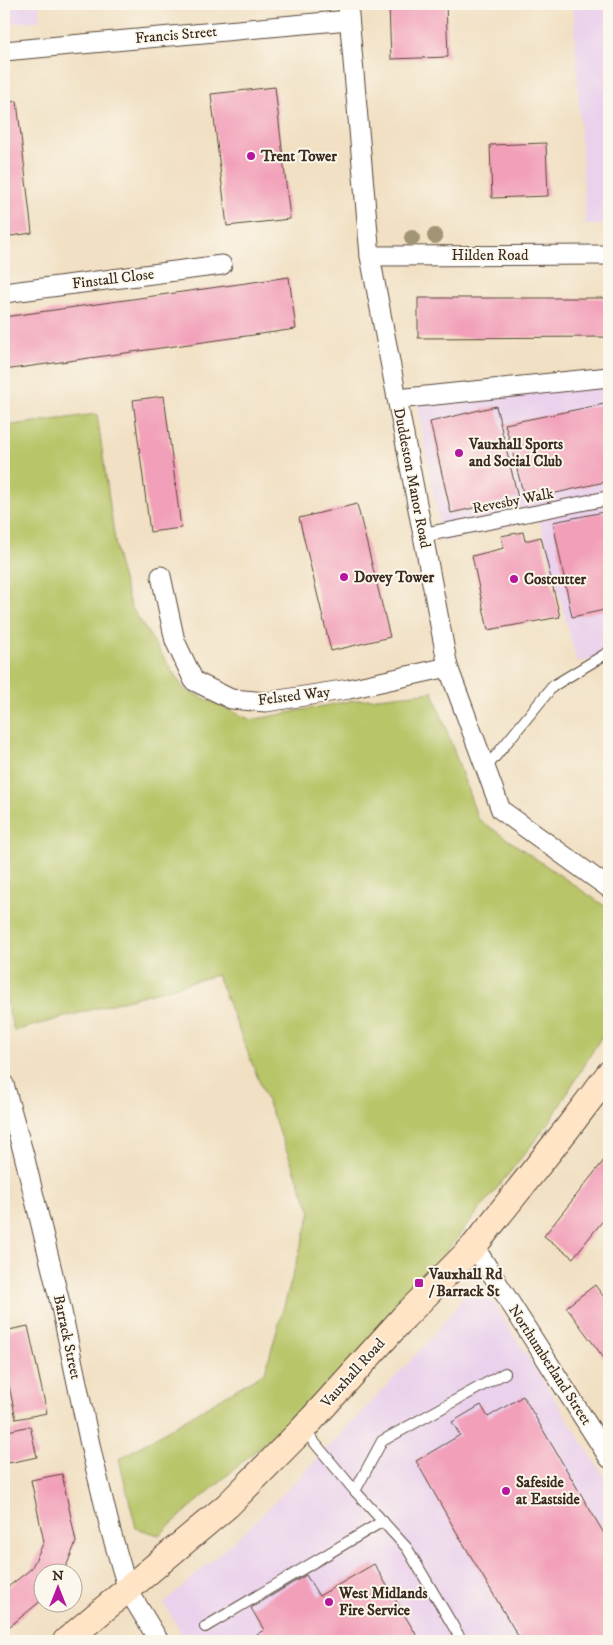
<svg xmlns="http://www.w3.org/2000/svg" width="613" height="1645" font-family="'IM FELL DW Pica',serif">
	<style>
		.built { fill: #ead1ec }
		.green { fill: #b8c567; stroke: #7a7842 }
		.building { fill: #f2a0b9 }
		.lines { fill: none; stroke-linecap: round; stroke-linejoin: round }
		.service-casing { stroke: #564537; stroke-width: 12 }
		.pedestrian-casing { stroke: #564537; stroke-width: 16 }
		.minor-casing { stroke: #564537; stroke-width: 21 }
		.secondary-casing { stroke: #564537; stroke-width: 28 }
		.service { stroke: #fff; stroke-width: 10 }
		.pedestrian { stroke: #fff; stroke-width: 14 }
		.minor { stroke: #fff; stroke-width: 19 }
		.secondary { stroke: #ffe4c6; stroke-width: 26 }
		.tree { fill: #a19574 }
		.poi-dot { fill: #b5179e; stroke: #fbf7ec; stroke-width: 2 }
		.labels { text-anchor: middle; dominant-baseline: central; stroke-width: 4; stroke-linejoin: round; paint-order: stroke }
		.street-label { font-size: 15px; fill: #3b2a1e; stroke: #fbf7ec }
		.poi-label { font-size: 15px; font-weight: bold; fill: #3b2a1e; stroke: #fbf7ec; text-anchor: start }
	</style>
	<rect width="100%" height="100%" fill="#fbf7ec"/>
	<filter id="ink" filterUnits="userSpaceOnUse"><feTurbulence type="fractalNoise" baseFrequency=".02" numOctaves="2"/><feDisplacementMap in="SourceGraphic" scale="10" xChannelSelector="R" yChannelSelector="G"/><feConvolveMatrix kernelMatrix="1 2 1 2 8 2 1 2 1" color-interpolation-filters="sRGB"/></filter>
	<filter id="wash" filterUnits="userSpaceOnUse"><feTurbulence type="fractalNoise" baseFrequency=".0096" numOctaves="4" result="noise"/><feDisplacementMap in="SourceGraphic" scale="20" xChannelSelector="R" yChannelSelector="G"/><feGaussianBlur stdDeviation="1.12" result="paint"/><feColorMatrix in="noise" values="0 0 0 0 0 0 0 0 0 0 0 0 0 0 0 0 0 1.4 0 .05"/><feComposite in="paint" operator="in"/></filter>
	<g filter="url(#wash)">
		<rect width="100%" height="100%" fill="#f1e0c3"/>
		<g class="built">
			<polygon points="4,4 39,4 40,21 4,23"/>
			<polygon points="573,4 609,4 609,225 586,225"/>
			<polygon points="609,372 609,656 577,662 539,519 442,542 417,399"/>
			<polygon points="478,1279 609,1484 609,1641 186,1641 164,1603 245,1531 297,1480 429,1341"/>
		</g>
		<polygon class="green" points="97,414 118,562 130,605 184,689 251,720 349,701 433,692 478,819 609,909 609,1024 549,1123 401,1308 296,1415 159,1535 136,1528 119,1459 265,1372 311,1212 217,975 14,1031 4,991 4,426"/>
		<g id="blocks">
			<g class="building">
				<polygon points="446,4 448,57 391,59 389,6"/>
				<polygon points="275,87 290,219 227,226 211,94"/>
				<polygon points="17,101 32,233 4,237 4,103"/>
				<polygon points="546,143 548,196 492,198 490,145"/>
				<polygon points="289,277 296,329 4,370 4,317"/>
				<polygon points="418,298 609,298 609,337 418,338"/>
				<polygon points="164,396 181,528 150,532 133,400"/>
				<polygon points="609,403 609,481 525,500 505,424"/>
				<polygon points="496,406 518,498 451,513 430,422"/>
				<polygon points="357,504 390,637 331,651 299,518"/>
				<polygon points="609,511 609,609 572,617 553,522"/>
				<polygon points="523,532 525,541 541,537 560,617 488,630 472,556 504,548 501,536"/>
				<polygon points="609,1154 609,1213 573,1258 544,1236"/>
				<polygon points="595,1285 609,1304 609,1365 566,1307"/>
				<polygon points="28,1326 47,1413 16,1419 4,1362 4,1331"/>
				<polygon points="523,1396 609,1542 609,1641 521,1641 450,1521 416,1461 460,1435 452,1422 481,1405 488,1417"/>
				<polygon points="30,1426 37,1457 4,1464 4,1432"/>
				<polygon points="62,1474 76,1542 64,1572 42,1572 42,1600 4,1631 4,1590 31,1569 44,1542 31,1480"/>
				<polygon points="374,1564 420,1641 245,1641 264,1630 251,1608 306,1575 319,1596"/>
			</g>
		</g>
	</g>
	<g filter="url(#ink)">
		<use href="#blocks" fill-opacity="0" stroke="#564537" stroke-width="1"/>
		<g class="lines">
			<defs>
				<g id="service">
					<polyline points="485,769 553,686 609,652"/>
					<polyline points="304,1430 355,1491 407,1548 462,1641"/>
					<polyline points="355,1491 382,1441 505,1373"/>
					<polyline points="205,1627 383,1521"/>
				</g>
				<polyline id="pedestrian" points="423,535 609,498"/>
				<g id="minor">
					<polyline points="348,4 370,256 448,667 501,810 609,888"/>
					<polyline points="4,51 349,20"/>
					<polyline points="370,256 609,255"/>
					<polyline points="4,293 222,265"/>
					<polyline points="397,399 609,377"/>
					<polyline points="161,576 175,641 194,681 231,699 266,702 349,689 448,667"/>
					<polyline points="4,1084 24,1155 61,1307 92,1454 111,1532 128,1590 159,1641"/>
					<polyline points="474,1246 609,1458"/>
				</g>
				<polyline id="secondary" points="66,1641 228,1505 303,1429 404,1317 474,1246 567,1129 609,1074"/>
			</defs>
			<use href="#service" class="service-casing"/>
			<use href="#pedestrian" class="pedestrian-casing"/>
			<use href="#minor" class="minor-casing"/>
			<use href="#secondary" class="secondary-casing"/>
			<use href="#service" class="service"/>
			<use href="#pedestrian" class="pedestrian"/>
			<use href="#minor" class="minor"/>
			<use href="#secondary" class="secondary"/>
		</g>
		<g class="tree">
			<circle cx="435" cy="236" r="8"/>
			<circle cx="412" cy="238" r="8"/>
		</g>
	</g>
	<g class="poi-dot">
		<circle cx="251" cy="156" r="5"/>
		<circle cx="459" cy="453" r="5"/>
		<circle cx="344" cy="577" r="5"/>
		<circle cx="514" cy="579" r="5"/>
		<rect x="414" y="1278" width="10" height="10" rx="2.5"/>
		<circle cx="506" cy="1491" r="5"/>
		<circle cx="329" cy="1602" r="5"/>
	</g>
	<g class="labels">
		<g class="street-label">
			<text transform="translate(176 35) rotate(-5)">Francis Street</text>
			<text x="490" y="255">Hilden Road</text>
			<text transform="translate(113 279) rotate(-7)">Finstall Close</text>
			<text transform="translate(412 478) rotate(79)">Duddeston Manor Road</text>
			<text transform="translate(513 501) rotate(-11)">Revesby Walk</text>
			<text transform="translate(294 696) rotate(-7)">Felsted Way</text>
			<text transform="translate(67 1337) rotate(78)">Barrack Street</text>
			<text transform="translate(550 1365) rotate(57)">Northumberland Street</text>
			<text transform="translate(353 1373) rotate(-48)">Vauxhall Road</text>
		</g>
		<g class="poi-label">
			<text x="261" y="156">Trent Tower</text>
			<text x="469" y="444">Vauxhall Sports<tspan x="469" dy="17">and Social Club</tspan></text>
			<text x="354" y="577">Dovey Tower</text>
			<text x="524" y="579">Costcutter</text>
			<text x="429" y="1274">Vauxhall Rd<tspan x="429" dy="17">/ Barrack St</tspan></text>
			<text x="516" y="1482">Safeside<tspan x="516" dy="17">at Eastside</tspan></text>
			<text x="339" y="1593">West Midlands<tspan x="339" dy="17">Fire Service</tspan></text>
		</g>
	</g>
	<rect width="613" height="1645" fill="none" stroke="#fbf7ec" stroke-width="20"/>
	<g transform="translate(58 1588)"><circle r="24" fill="#fbf7ec" stroke="#aea59a"/>
	<path d="M0-4L9 19L0 12L-9 19Z" fill="#b5179e"/>
	<text y="-8" font-size="14" font-weight="bold" text-anchor="middle" fill="#3b2a1e">N</text>
	</g>
</svg>
